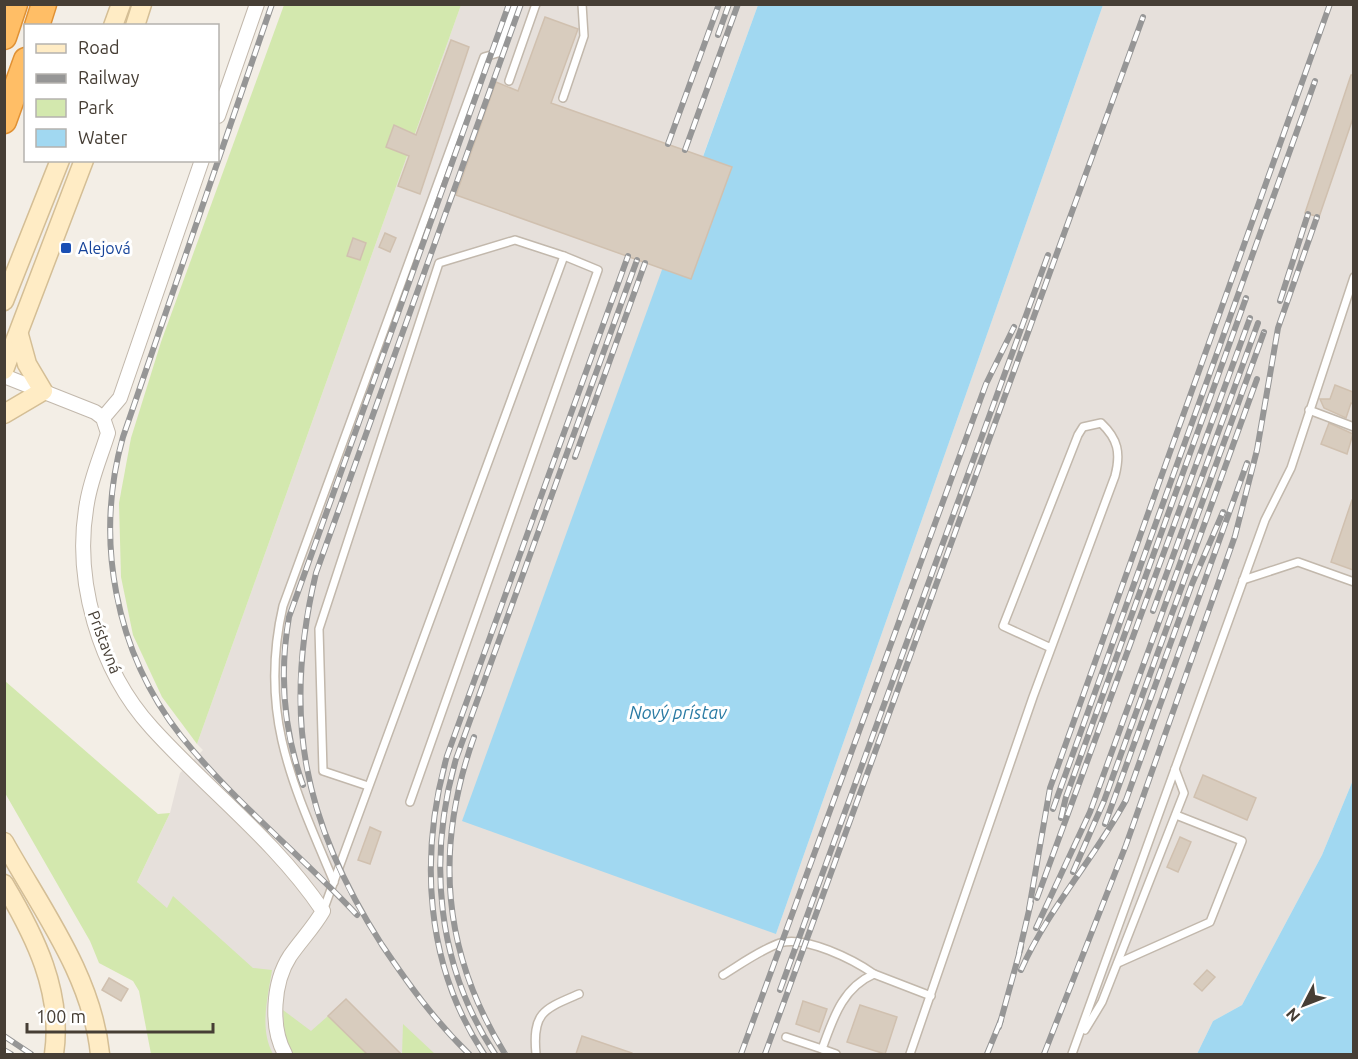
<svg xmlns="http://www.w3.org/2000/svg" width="1358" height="1059" font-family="Ubuntu,sans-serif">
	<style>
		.industrial { fill: #e6e0db }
		.green { fill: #d3e8ae }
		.water { fill: #a1d8f1 }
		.building { fill: #d8ccbe; stroke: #d0c0af; stroke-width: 1.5 }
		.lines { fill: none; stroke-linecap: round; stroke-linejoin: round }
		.service-casing { stroke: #c2b8ac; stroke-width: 10 }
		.minor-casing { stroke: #c2b8ac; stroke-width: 16 }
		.secondary-casing { stroke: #d4be95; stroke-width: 21 }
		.motorway-casing { stroke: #e09134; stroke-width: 27 }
		.service { stroke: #fff; stroke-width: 7 }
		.minor { stroke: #fff; stroke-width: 14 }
		.secondary { stroke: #ffecc5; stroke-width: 18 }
		.motorway { stroke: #ffbe66; stroke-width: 24 }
		.rail-casing { stroke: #969696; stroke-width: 6 }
		.rail { stroke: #fff; stroke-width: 4; stroke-dasharray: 11; stroke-linecap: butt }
		.transit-dot { fill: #1a4fb4; stroke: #fff; stroke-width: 2 }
		.labels { text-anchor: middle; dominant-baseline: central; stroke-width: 6; stroke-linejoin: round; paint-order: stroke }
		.transit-label { font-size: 16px; fill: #164399; stroke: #fff; text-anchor: start }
		.street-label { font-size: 16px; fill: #463e35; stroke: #fff }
		.water-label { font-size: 18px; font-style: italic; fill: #2a7ba4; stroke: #fff }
	</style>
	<rect width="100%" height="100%" fill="#f3eee6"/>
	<polygon class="industrial" points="461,5 758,5 703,156 776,934 1103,5 1353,5 1353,780 1322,855 1242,1005 1213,1021 1197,1054 251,1054 227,1009 137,882 170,813 180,773 203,750 197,744"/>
	<g class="green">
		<polygon points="284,5 461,5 197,744 162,697 133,635 121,577 119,503 131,438 161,342"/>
		<path d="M5 681 158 814 170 813 137 882 167 908 173 896 253 968 272 970C268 997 259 1029 273 1054H151L139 991 133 981 99 963 90 941 5 793Z"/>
		<polygon points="283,1010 311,1031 328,1016 367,1054 293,1054 285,1039"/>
		<polygon points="403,1024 435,1054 402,1054"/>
	</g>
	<g class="water">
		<polygon points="758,5 1103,5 776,934 462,821"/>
		<polygon points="1353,780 1353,1054 1197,1054 1213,1021 1242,1005 1322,855"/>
	</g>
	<g class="building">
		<polygon points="545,17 578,29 551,103 732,167 691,279 456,195 496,82 518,91"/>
		<polygon points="451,40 469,47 420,194 398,186 409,156 386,147 394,125 416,135"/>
		<polygon points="1351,75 1353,75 1353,118 1319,217 1305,213"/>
		<polygon points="385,233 396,238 390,252 379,247"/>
		<polygon points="353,238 366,243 360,260 347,256"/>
		<polygon points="1335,385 1353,392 1353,404 1351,403 1346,418 1324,408 1320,399 1330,399"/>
		<polygon points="1329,423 1353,434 1347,454 1321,444"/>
		<polygon points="1352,500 1353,500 1353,570 1331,562"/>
		<polygon points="1203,775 1256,798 1247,820 1194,797"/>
		<polygon points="370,827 381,832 370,864 358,860"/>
		<polygon points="1180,837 1191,842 1178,872 1167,867"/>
		<polygon points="1207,970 1215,977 1202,991 1194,984"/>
		<polygon points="109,978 128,989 121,1001 102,990"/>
		<polygon points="346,999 401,1054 367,1054 328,1016"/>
		<polygon points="803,1001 827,1009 819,1032 796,1024"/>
		<polygon points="860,1005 897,1017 885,1054 847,1042"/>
		<polygon points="582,1036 632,1053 632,1054 576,1054"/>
	</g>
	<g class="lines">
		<defs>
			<g id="service">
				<polyline points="509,81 536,4"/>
				<polyline points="563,98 584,36 582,4"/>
				<polyline points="1309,410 1354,427"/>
				<polyline points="1243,580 1298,562 1354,582"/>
				<polyline points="368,786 323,771 319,629 439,263 515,240 564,256"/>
				<path d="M334 882C293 785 258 714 283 606L484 57 498 53 515 4"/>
				<polyline points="323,911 564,256 598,270 410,802"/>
				<polyline points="1118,963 1210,922 1242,841 1176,815"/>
				<path d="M723 975C741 964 760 950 780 943 805 935 854 960 874 974"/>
				<polyline points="1085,1030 1102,1002 1184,793 1175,769"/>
				<polyline points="786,1037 822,1049"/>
				<path d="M536 1054C532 1012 544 1009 579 994"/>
				<path d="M836 1054 822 1049C833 1019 842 988 874 974L931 996"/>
				<path d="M910 1054 1033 697 1115 476C1121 453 1118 439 1101 423L1083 427 1078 435 1003 626 1051 648"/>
				<polyline points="1072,1054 1265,520 1291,468 1354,277"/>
			</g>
			<g id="minor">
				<polyline points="218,116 257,4"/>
				<path d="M4 376 95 412 103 418 108 433C101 456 91 478 87 503 73 579 99 670 152 728 208 790 276 841 323 911 314 927 301 940 290 956 273 982 270 1027 285 1054"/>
				<polyline points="103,418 120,398 202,160"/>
			</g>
			<g id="secondary">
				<polyline points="113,26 121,4"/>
				<polyline points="135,26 142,4"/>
				<polyline points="4,301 60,160"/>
				<polyline points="4,370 84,160"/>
				<polyline points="4,414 43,391 27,364 19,335"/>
				<path d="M4 842C42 910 92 976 100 1054"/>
				<path d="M4 884C35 936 63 992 54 1054"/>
			</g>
			<g id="motorway">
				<polyline points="37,26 44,4"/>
				<polyline points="4,37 15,4"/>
				<polyline points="4,121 26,60"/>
			</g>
		</defs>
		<use href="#service" class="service-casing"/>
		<use href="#minor" class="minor-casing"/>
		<use href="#secondary" class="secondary-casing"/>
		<use href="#motorway" class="motorway-casing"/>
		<use href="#service" class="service"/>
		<use href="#minor" class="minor"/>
		<use href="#secondary" class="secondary"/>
		<use href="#motorway" class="motorway"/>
		<defs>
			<g id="rail">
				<path d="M272 4 123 437C94 539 115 652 181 736 233 801 300 854 357 915"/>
				<polyline points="718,35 729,4"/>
				<polyline points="668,144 719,4"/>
				<polyline points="685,150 738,4"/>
				<polyline points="1280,301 1308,214"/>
				<polyline points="575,457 645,263"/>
				<polyline points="1153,611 1258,323"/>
				<path d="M474 737C434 849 442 952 505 1054"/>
				<path d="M303 785C283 729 279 675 289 617L509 4"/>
				<polyline points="1053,809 1315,81"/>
				<polyline points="1061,818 1066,797 1246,298"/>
				<polyline points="1105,824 1192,584 1223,512"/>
				<polyline points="1073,872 1104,801 1257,379"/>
				<polyline points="1037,898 1250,318"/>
				<polyline points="1029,909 1050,788 1330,4"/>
				<polyline points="1036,928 1090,812 1264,332"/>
				<polyline points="1019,953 1031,902"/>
				<path d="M1021 970C1048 909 1094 859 1126 800L1247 463"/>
				<polyline points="780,990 1048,255"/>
				<polyline points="999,1027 1021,947"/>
				<polyline points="4,1036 31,1054"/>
				<polyline points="4,1050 11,1054"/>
				<path d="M469 1054C435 1021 409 985 382 945 303 822 282 716 316 573L521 4"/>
				<path d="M484 1054C425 965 419 856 447 756L628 256"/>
				<path d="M495 1054C437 966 427 860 456 759L637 260"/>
				<polyline points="741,1054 986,384 1014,327"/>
				<polyline points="765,1054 1143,17"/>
				<polyline points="987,1054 1001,1020"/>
				<polyline points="1044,1054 1126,845 1235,536 1257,450 1278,328 1317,217"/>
			</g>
		</defs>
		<use href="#rail" class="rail-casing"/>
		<use href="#rail" class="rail"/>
	</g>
	<rect class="transit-dot" x="60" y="242" width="12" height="12" rx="3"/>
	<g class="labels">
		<g class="transit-label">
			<text x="78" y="248">Alejová</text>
		</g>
		<g class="street-label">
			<text transform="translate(105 642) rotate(69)">Prístavná</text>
		</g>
		<g class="water-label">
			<text x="678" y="712">Nový prístav</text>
		</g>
	</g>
	<rect width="1358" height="1059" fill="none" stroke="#463e35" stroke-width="12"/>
	<rect x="24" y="24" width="195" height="138" fill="#ffffff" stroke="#b5b2ae" stroke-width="1.5"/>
	<rect x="36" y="44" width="30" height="9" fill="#ffecc5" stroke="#b5b2ae" stroke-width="1.5"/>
	<text x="78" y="54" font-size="18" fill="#463e35">Road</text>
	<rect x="36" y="74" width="30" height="9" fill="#969696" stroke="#b5b2ae" stroke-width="1.5"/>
	<text x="78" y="84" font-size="18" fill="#463e35">Railway</text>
	<rect x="36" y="99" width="30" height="18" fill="#d3e8ae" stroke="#b5b2ae" stroke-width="1.5"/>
	<text x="78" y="114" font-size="18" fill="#463e35">Park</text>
	<rect x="36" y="129" width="30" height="18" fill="#a1d8f1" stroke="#b5b2ae" stroke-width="1.5"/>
	<text x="78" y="144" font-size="18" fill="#463e35">Water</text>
	<g transform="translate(1304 1005) rotate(228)" stroke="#ffffff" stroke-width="4.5" paint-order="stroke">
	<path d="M0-4.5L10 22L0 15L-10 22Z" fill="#463e35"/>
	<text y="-9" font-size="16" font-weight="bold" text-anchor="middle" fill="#463e35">N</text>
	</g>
	<path d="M27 1023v9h186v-9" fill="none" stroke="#463e35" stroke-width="3"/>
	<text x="36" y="1023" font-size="18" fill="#463e35" stroke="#ffffff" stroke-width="4.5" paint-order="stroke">100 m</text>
</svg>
